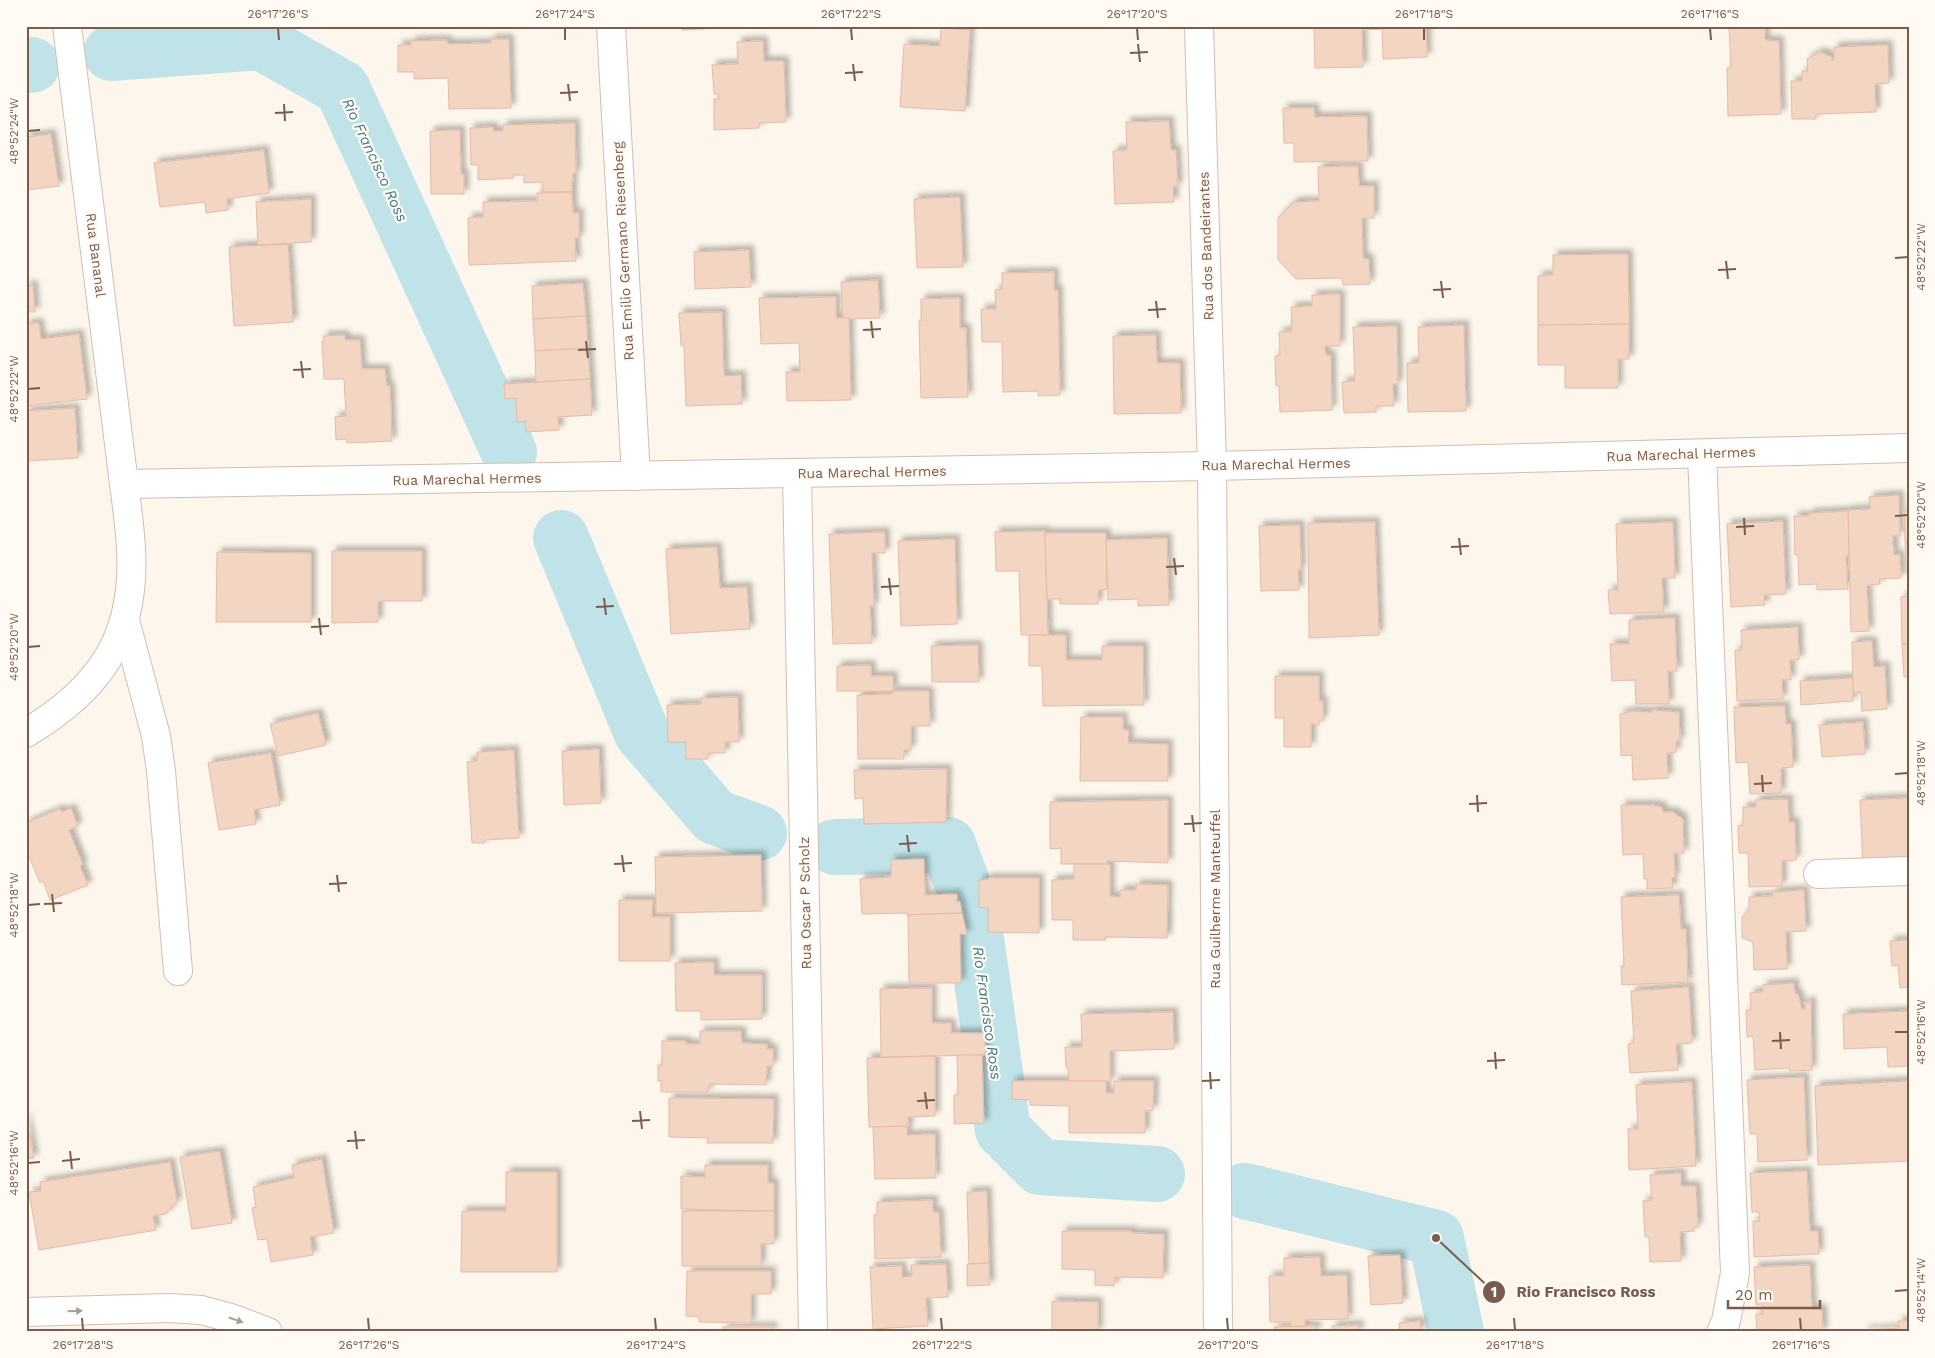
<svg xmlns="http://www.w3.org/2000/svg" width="1935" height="1358" font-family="'Work Sans',sans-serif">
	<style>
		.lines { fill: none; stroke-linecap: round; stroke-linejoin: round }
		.river { stroke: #bfe3e8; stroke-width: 56 }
		.building { fill: #f3d5c3; stroke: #e6bba3; filter: url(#shadow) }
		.minor-casing { stroke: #d1beb0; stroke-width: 30 }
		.minor { stroke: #fff; stroke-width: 28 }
		.oneway { fill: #af9d94 }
		.ticks { fill: none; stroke: #7a5c4d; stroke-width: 2 }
		.labels { text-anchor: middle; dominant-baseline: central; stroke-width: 4.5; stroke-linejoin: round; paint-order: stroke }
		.street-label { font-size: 14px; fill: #7a5c4d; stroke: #fffaf3 }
		.water-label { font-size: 15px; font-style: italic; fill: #437c86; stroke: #fffaf3 }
		.leader { fill: none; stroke: #7a5c4d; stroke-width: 2 }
		.callout-dot { fill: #7a5c4d; stroke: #fffaf3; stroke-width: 2 }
		.mark-label { font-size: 15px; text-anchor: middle; font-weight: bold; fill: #fff }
		.callout-label { font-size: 15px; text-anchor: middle; font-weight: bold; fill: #7a5c4d; stroke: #fffaf3; stroke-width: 4.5; stroke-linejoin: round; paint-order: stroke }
		.neatline { fill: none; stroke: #7a5c4d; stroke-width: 2 }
		.ticks-label { font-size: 12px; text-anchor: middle; fill: #7a5c4d }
	</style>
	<defs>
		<filter id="shadow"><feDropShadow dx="4.5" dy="-4.5" stdDeviation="2.5" flood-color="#0004"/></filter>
	</defs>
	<rect width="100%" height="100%" fill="#fdf6ec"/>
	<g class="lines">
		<g class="river">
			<polyline points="111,53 261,42 342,88 509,452"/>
			<polyline points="26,65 32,65"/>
			<polyline points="561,538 642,733 715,817 759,833"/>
			<polyline points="835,847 948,845 972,910 1003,1130 1040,1167 1157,1174"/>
			<polyline points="1245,1191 1436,1238 1456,1332"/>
		</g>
	</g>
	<g class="building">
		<polygon points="682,26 762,26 682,30"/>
		<polygon points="1314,26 1426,26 1427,57 1383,59 1382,29 1362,30 1363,67 1315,68"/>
		<polygon points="1729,26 1765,26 1765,40 1779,41 1781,114 1728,116 1727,68 1731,68"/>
		<polygon points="941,28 970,30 965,111 900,107 904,44 940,46"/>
		<polygon points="491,39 509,39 511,108 449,109 448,78 414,79 414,72 398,72 398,45 411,45 411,41 447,40 448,44 491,43"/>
		<polygon points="763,41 764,61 784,61 786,122 759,123 759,128 714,130 714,99 719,99 719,94 714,94 712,65 738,64 737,42"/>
		<polygon points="1888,45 1889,83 1875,84 1876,112 1816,114 1816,119 1792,119 1791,81 1802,81 1802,71 1808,71 1807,59 1820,52 1832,57 1832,60 1834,60 1834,47"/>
		<polygon points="1283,108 1314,108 1315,117 1367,116 1368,161 1294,162 1294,143 1284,143"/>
		<polygon points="1169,121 1171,150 1176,150 1178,186 1173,187 1174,202 1115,204 1113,151 1127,150 1126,122"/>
		<polygon points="575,123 576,173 573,173 572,192 543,192 542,182 524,183 524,175 513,175 514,178 478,180 478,165 471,165 470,128 493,127 493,131 503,131 503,125"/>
		<polygon points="460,130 461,174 464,174 464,194 431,194 430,131"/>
		<polygon points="51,134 59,186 26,190 26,137"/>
		<polygon points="264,150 269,193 227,199 228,210 206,213 205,202 160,207 154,163"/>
		<polygon points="1358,166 1359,186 1374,186 1374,218 1362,218 1363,258 1369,259 1370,284 1343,285 1342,278 1296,279 1278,260 1278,218 1294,202 1319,201 1318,167"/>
		<polygon points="572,192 573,213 579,213 579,238 575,238 576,261 469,265 468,218 483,217 483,202 537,201 537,193"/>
		<polygon points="960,197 963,267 917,268 914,199"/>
		<polygon points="311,199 311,242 258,245 256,202"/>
		<polygon points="288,244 293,322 234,326 229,247"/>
		<polygon points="749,250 751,287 695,289 694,252"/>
		<polygon points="1628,254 1629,324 1538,325 1538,276 1553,275 1553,255"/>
		<polygon points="1054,272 1054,290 1058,290 1060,395 1038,396 1038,391 1003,392 1002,342 982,342 981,309 996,309 995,290 1002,289 1002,273"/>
		<polygon points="878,280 880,318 849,319 843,318 841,282"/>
		<polygon points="583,283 586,316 533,319 532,286"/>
		<polygon points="33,285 35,312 26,312 26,286"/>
		<polygon points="1340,294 1340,346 1325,346 1326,355 1331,355 1332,410 1280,412 1279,386 1276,386 1275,356 1280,355 1279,332 1292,331 1291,307 1312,306 1312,295"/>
		<polygon points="836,297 836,318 849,318 851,400 787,401 786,372 800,372 799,343 761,344 759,298"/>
		<polygon points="960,298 960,328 966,328 968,397 921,398 919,321 921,321 921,299"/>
		<polygon points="722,312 724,376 741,375 742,404 686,406 684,345 681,346 679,313"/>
		<polygon points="586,316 588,348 535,351 533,319"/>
		<polygon points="39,323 41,339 79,334 87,399 26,406 26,324"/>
		<polygon points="1629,324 1629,359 1618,359 1618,388 1565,388 1565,365 1538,365 1538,325"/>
		<polygon points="1464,325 1466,411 1408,412 1407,363 1419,363 1418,327"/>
		<polygon points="1397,326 1398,384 1393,384 1394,406 1376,406 1376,412 1344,413 1342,382 1355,381 1353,327"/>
		<polygon points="345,335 345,340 360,340 362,369 385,369 387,386 390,386 392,441 347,443 346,439 336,440 335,417 346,416 344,379 324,379 322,341 324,341 323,336"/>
		<polygon points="1156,335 1157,363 1180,363 1181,413 1114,414 1113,336"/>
		<polygon points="588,348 590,379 536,382 535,351"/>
		<polygon points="590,379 592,415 558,417 559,430 526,432 526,421 517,422 516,398 505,399 504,384"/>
		<polygon points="75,408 78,458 26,461 26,411"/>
		<polygon points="1899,495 1900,536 1893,536 1894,555 1900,554 1901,578 1879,579 1880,584 1867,585 1869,631 1851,632 1848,510 1870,509 1869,497"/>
		<polygon points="1904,510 1909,510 1909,572 1906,572"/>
		<polygon points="1848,511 1849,556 1846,556 1848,589 1817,590 1817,584 1799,585 1798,555 1795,555 1794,516 1809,516 1809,513"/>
		<polygon points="1783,521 1786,594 1764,595 1765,605 1731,607 1727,524"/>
		<polygon points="1375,522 1379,635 1309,638 1308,523"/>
		<polygon points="1673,522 1675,578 1662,578 1664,612 1610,614 1608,590 1618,590 1616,524"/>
		<polygon points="1300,525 1301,570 1298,570 1299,590 1261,591 1259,526"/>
		<polygon points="1045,531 1048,635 1021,635 1019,571 996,571 995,532"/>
		<polygon points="885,532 885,553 872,553 874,606 870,606 872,643 833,644 829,534"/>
		<polygon points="1045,533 1106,533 1107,589 1098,590 1098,604 1060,604 1060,599 1047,599"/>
		<polygon points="1167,538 1169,605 1138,606 1138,599 1108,600 1106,540"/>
		<polygon points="955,539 957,624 901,626 898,541"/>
		<polygon points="717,547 720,588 747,587 750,629 671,634 666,549"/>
		<polygon points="332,551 422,551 422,601 378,601 378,622 332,623"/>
		<polygon points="217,552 311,553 311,622 216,622"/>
		<polygon points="1909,596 1909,644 1902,644 1901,597"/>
		<polygon points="1675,618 1677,671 1668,671 1669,704 1636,704 1635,680 1612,681 1610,644 1629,644 1629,620"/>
		<polygon points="1798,627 1799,660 1790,660 1791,680 1782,680 1783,699 1737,701 1735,650 1742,650 1741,630"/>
		<polygon points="1029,635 1066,635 1066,660 1102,660 1102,646 1143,646 1144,705 1043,706 1042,666 1029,666"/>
		<polygon points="1872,641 1874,667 1885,666 1887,709 1862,711 1861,692 1853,693 1852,642"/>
		<polygon points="1902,644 1909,644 1909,677 1904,677"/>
		<polygon points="978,645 979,682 932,682 931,646"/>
		<polygon points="871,665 871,676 893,676 893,691 837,691 837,666"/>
		<polygon points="1275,676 1319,676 1319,701 1323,701 1323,720 1319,720 1319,725 1311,724 1311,747 1284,747 1284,718 1275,718"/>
		<polygon points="1853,678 1853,701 1801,705 1800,681"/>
		<polygon points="893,691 929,691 930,726 911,726 911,750 904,750 904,759 858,759 857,695 892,694"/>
		<polygon points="738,697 739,742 725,742 725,753 708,753 708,759 686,759 686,742 668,742 667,705 701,704 701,698"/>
		<polygon points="1785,706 1786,724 1791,724 1793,767 1781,768 1781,793 1750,794 1748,762 1736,763 1734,707"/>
		<polygon points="1652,710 1679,712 1680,741 1676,741 1676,752 1667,753 1668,778 1633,780 1632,755 1621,756 1620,714 1632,711 1652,712"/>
		<polygon points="318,713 326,745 278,756 270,724"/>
		<polygon points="1081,717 1123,717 1123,729 1129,730 1128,743 1168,744 1168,781 1080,781"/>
		<polygon points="1863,722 1865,754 1822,757 1819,725"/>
		<polygon points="599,749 601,803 564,805 562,751"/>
		<polygon points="514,750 519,838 485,840 485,843 472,843 467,762 477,761 477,752"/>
		<polygon points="271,753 280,805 254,810 256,824 219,830 208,763"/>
		<polygon points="947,769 946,822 864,824 863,798 855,799 854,770"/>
		<polygon points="1909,798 1909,863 1863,866 1860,800"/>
		<polygon points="1788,799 1789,822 1795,822 1796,860 1782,861 1782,886 1749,887 1748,853 1739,853 1738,826 1743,825 1743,807 1756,807 1755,800"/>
		<polygon points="1168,800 1168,863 1107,861 1107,864 1061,864 1061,848 1050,849 1050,802"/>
		<polygon points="1621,805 1653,805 1662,807 1663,812 1673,812 1683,819 1684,853 1674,853 1675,877 1672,878 1673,888 1647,889 1647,879 1644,879 1643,854 1623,855"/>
		<polygon points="71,808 78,826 69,830 83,865 80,866 88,885 50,900 43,881 40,883 26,849 26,823 60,809 62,812"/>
		<polygon points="761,855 762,911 656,913 655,857"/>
		<polygon points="924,859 925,895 957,894 957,902 960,901 962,913 907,915 907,913 862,914 860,879 891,877 891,860"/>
		<polygon points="1074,864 1110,864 1110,896 1120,897 1120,890 1136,890 1136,884 1168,885 1167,938 1105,937 1106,940 1073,940 1073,920 1052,920 1052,880 1074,879"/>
		<polygon points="988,878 1039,878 1039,933 988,932 988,908 979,907 979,880 989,879"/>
		<polygon points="1804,890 1806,931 1786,932 1787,969 1754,970 1753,942 1742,938 1742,917 1749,909 1749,897 1773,896 1772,892"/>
		<polygon points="1679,895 1681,929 1686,929 1688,982 1622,985 1621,966 1624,966 1621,897"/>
		<polygon points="619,900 653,900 652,917 670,917 670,961 619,961"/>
		<polygon points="962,913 967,934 960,934 961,983 909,983 908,915"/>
		<polygon points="1909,940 1909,987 1900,988 1898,965 1892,966 1890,941"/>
		<polygon points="714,962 714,975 762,975 762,1019 701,1020 701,1011 676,1011 675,963"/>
		<polygon points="1794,983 1795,994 1798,994 1802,1009 1805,1009 1804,1002 1811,1001 1812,1070 1790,1071 1789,1068 1755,1070 1753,1036 1747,1037 1746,1010 1751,1010 1750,993 1763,992 1763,985"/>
		<polygon points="1689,987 1692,1043 1676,1044 1678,1070 1630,1073 1628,1044 1634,1043 1631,991"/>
		<polygon points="932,988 932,1023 951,1023 951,1033 985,1033 985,1055 881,1057 880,989"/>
		<polygon points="1909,1011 1909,1066 1888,1067 1887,1047 1844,1049 1843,1014"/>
		<polygon points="1173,1012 1174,1049 1110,1051 1110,1081 1069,1081 1068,1068 1066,1068 1065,1047 1082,1047 1081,1014"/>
		<polygon points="700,1031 741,1031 742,1043 767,1044 767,1049 773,1049 773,1066 767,1066 766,1085 709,1084 708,1092 661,1092 661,1081 658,1081 658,1065 662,1065 662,1041 686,1041 686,1044 700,1044"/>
		<polygon points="957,1055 982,1055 984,1123 954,1124 954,1095 958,1095"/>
		<polygon points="935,1056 935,1116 908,1117 909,1126 869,1127 867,1058"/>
		<polygon points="1804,1077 1807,1160 1758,1162 1757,1134 1750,1134 1747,1080"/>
		<polygon points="1012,1081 1106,1081 1106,1093 1114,1093 1114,1081 1154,1081 1153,1110 1145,1111 1145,1133 1069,1133 1069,1106 1030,1105 1030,1100 1012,1099"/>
		<polygon points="1909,1081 1909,1161 1818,1165 1815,1086"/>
		<polygon points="1692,1082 1696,1166 1629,1170 1628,1129 1638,1129 1636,1085"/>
		<polygon points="669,1098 774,1099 773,1143 707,1143 708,1138 669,1137"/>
		<polygon points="26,1116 34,1158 26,1159"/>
		<polygon points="907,1126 907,1135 935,1134 936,1178 875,1179 873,1127"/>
		<polygon points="220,1151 232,1223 192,1229 180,1157"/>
		<polygon points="322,1159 334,1233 310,1237 313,1255 271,1262 267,1239 258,1240 252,1208 256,1207 253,1187 294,1178 292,1165"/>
		<polygon points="170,1162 177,1201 166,1214 153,1216 156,1230 39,1250 29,1192 41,1191 40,1182"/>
		<polygon points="705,1165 768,1165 768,1183 774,1183 774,1211 681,1209 681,1176 705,1177"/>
		<polygon points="1807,1171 1810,1231 1818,1231 1819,1254 1754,1257 1753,1221 1760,1221 1759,1212 1752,1212 1750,1173"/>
		<polygon points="506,1172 557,1172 557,1272 461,1272 462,1211 506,1211"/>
		<polygon points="1681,1173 1681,1186 1696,1186 1698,1227 1694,1227 1694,1231 1680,1232 1681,1261 1650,1262 1649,1237 1645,1237 1643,1201 1652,1200 1650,1175"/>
		<polygon points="987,1191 989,1263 969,1264 967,1192"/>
		<polygon points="933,1200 933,1212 939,1212 941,1257 875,1259 874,1215 877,1214 877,1202"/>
		<polygon points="682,1211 774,1211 774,1244 761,1244 761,1266 682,1266"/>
		<polygon points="1062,1231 1132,1231 1132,1233 1164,1234 1163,1278 1115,1277 1114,1286 1095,1285 1095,1270 1062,1269"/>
		<polygon points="1400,1255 1403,1303 1371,1305 1368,1256"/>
		<polygon points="1320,1257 1321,1276 1347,1275 1348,1319 1305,1320 1305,1326 1291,1327 1291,1322 1270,1322 1269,1276 1284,1276 1284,1258"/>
		<polygon points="989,1263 990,1285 967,1286 967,1264"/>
		<polygon points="946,1264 948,1297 926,1298 928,1326 873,1329 870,1267 902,1266 902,1277 912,1276 911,1265"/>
		<polygon points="1810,1265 1812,1309 1822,1309 1823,1332 1757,1332 1756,1314 1763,1314 1763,1305 1756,1305 1754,1267"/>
		<polygon points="687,1271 771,1271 771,1294 751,1294 751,1323 699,1322 699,1317 686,1316"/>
		<polygon points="1052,1301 1098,1302 1098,1332 1052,1332"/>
		<polygon points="1420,1321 1421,1332 1400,1332 1399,1323"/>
		<polygon points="1898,1321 1909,1321 1909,1332 1864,1332 1864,1330 1899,1328"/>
		<polygon points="1359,1325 1359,1332 1332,1332 1332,1326"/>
		<polygon points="1316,1326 1316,1332 1274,1332 1274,1327"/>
		<rect x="723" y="1327" width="50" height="5"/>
	</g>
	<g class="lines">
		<defs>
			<g id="minor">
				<polyline points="611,26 636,476"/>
				<polyline points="1199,26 1212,466 1218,1332"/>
				<polyline points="1702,454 1735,1273 1726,1321 1721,1332"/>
				<polyline points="797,473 813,1332"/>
				<polyline points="124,484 1212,466 1909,448"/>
				<polyline points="125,620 156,736 161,771 178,971"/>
				<path d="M26 733C100 689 136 637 131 549 130 528 127 506 124 484L67 26"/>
				<polyline points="1818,874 1909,871"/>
				<polyline points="26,1312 170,1308 201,1310 231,1318 268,1332"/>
			</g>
		</defs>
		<use href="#minor" class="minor-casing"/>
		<use href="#minor" class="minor"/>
	</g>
	<defs><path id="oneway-solid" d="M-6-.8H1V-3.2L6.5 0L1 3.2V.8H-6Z" transform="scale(1.25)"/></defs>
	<g class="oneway">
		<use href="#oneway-solid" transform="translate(75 1311) rotate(-2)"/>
		<use href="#oneway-solid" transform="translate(236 1320) rotate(19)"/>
	</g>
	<path class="ticks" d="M278 28 279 40M565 28V40M851 28 852 40M1137 28 1138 40M1424 28V40M1710 28 1711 40M1138 44 1140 62M1130 53 1148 52M853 64 855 81M845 73 863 72M568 84 570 101M560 93 578 92M284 104 285 121M275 113 293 112M28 131 40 130M1895 258 1908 257M1726 261 1728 279M1718 270 1736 269M1441 281 1443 298M1433 290 1451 289M1156 301 1158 318M1148 310 1166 309M871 321 873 338M863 330 881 329M586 341 588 358M578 350 596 349M301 361 303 378M293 370 311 369M28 389 40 388M1895 516 1908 515M1744 518 1745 535M1736 527 1754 526M1459 538 1461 555M1451 547 1469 546M1174 558 1176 575M1166 567 1184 566M889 578 891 595M881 587 899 586M604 598 606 615M596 607 614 606M319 618 321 635M311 627 329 626M28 647 40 646M1895 774 1908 773M1762 775 1763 792M1754 784 1772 783M1477 795 1478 812M1469 804 1487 803M1192 815 1194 832M1184 824 1202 823M907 835 909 852M899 844 917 843M622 855 624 872M614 864 632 863M337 875 339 892M329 884 347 883M52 894 54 912M44 904 62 903M28 905 40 904M1780 1032 1781 1049M1895 1032H1908M1772 1041 1790 1040M1495 1052 1496 1069M1487 1061 1505 1060M1210 1072 1211 1089M1202 1081 1220 1080M925 1092 927 1109M917 1101 935 1100M640 1111 642 1129M632 1121 650 1120M355 1131 357 1149M347 1141 365 1140M70 1151 72 1169M62 1161 80 1159M28 1163 40 1162M1895 1291 1908 1290M82 1318 83 1330M368 1318 369 1330M655 1318 656 1330M941 1318 942 1330M1227 1318 1228 1330M1514 1318 1515 1330M1800 1318 1801 1330"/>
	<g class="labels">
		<g class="street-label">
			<text transform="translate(1206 246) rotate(-92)">Rua dos Bandeirantes</text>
			<text transform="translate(623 251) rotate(-93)">Rua Emílio Germano Riesenberg</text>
			<text transform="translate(96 255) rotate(83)">Rua Bananal</text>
			<text transform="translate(1681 454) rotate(-2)">Rua Marechal Hermes</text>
			<text transform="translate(1276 464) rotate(-1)">Rua Marechal Hermes</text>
			<text transform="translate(872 472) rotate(-1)">Rua Marechal Hermes</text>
			<text transform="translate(467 479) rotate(-1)">Rua Marechal Hermes</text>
			<text transform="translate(1215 899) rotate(-90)">Rua Guilherme Manteuffel</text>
			<text transform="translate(805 903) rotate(-91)">Rua Oscar P Scholz</text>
		</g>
		<g class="water-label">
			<text transform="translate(375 160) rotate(65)">Rio Francisco Ross</text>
			<text transform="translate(987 1013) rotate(82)">Rio Francisco Ross</text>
		</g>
	</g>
	<path class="leader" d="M1436 1238L1494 1292"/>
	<g class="callout-dot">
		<circle cx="1436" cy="1238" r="5"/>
		<circle cx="1494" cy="1292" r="12"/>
	</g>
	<g class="mark-label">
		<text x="1494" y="1297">1</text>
	</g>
	<g class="callout-label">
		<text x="1586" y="1297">Rio Francisco Ross</text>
	</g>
	<rect width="1935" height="1358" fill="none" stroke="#fffaf3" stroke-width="55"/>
	<path d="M1728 1300v8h92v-8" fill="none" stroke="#7a5c4d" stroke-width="2.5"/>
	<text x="1735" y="1300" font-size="15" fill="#7a5c4d" stroke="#fffaf3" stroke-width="4" paint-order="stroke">20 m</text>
	<rect x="28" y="28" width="1880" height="1302" class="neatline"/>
	<g class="ticks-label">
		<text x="278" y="18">26°17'26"S</text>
		<text x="565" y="18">26°17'24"S</text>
		<text x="851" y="18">26°17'22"S</text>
		<text x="1137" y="18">26°17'20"S</text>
		<text x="1424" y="18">26°17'18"S</text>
		<text x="1710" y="18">26°17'16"S</text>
		<text transform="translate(14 131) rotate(-90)" y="4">48°52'24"W</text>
		<text transform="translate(1921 257) rotate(-90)" y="4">48°52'22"W</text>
		<text transform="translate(14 389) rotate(-90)" y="4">48°52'22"W</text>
		<text transform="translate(1921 515) rotate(-90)" y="4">48°52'20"W</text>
		<text transform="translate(14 647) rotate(-90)" y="4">48°52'20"W</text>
		<text transform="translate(1921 773) rotate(-90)" y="4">48°52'18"W</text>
		<text transform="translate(14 905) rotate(-90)" y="4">48°52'18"W</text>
		<text transform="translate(1921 1032) rotate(-90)" y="4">48°52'16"W</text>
		<text transform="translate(14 1163) rotate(-90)" y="4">48°52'16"W</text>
		<text transform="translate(1921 1290) rotate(-90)" y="4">48°52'14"W</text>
		<text x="83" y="1349">26°17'28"S</text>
		<text x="369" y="1349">26°17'26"S</text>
		<text x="656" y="1349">26°17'24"S</text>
		<text x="942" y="1349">26°17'22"S</text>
		<text x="1228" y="1349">26°17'20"S</text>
		<text x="1515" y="1349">26°17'18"S</text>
		<text x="1801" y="1349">26°17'16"S</text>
	</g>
</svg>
